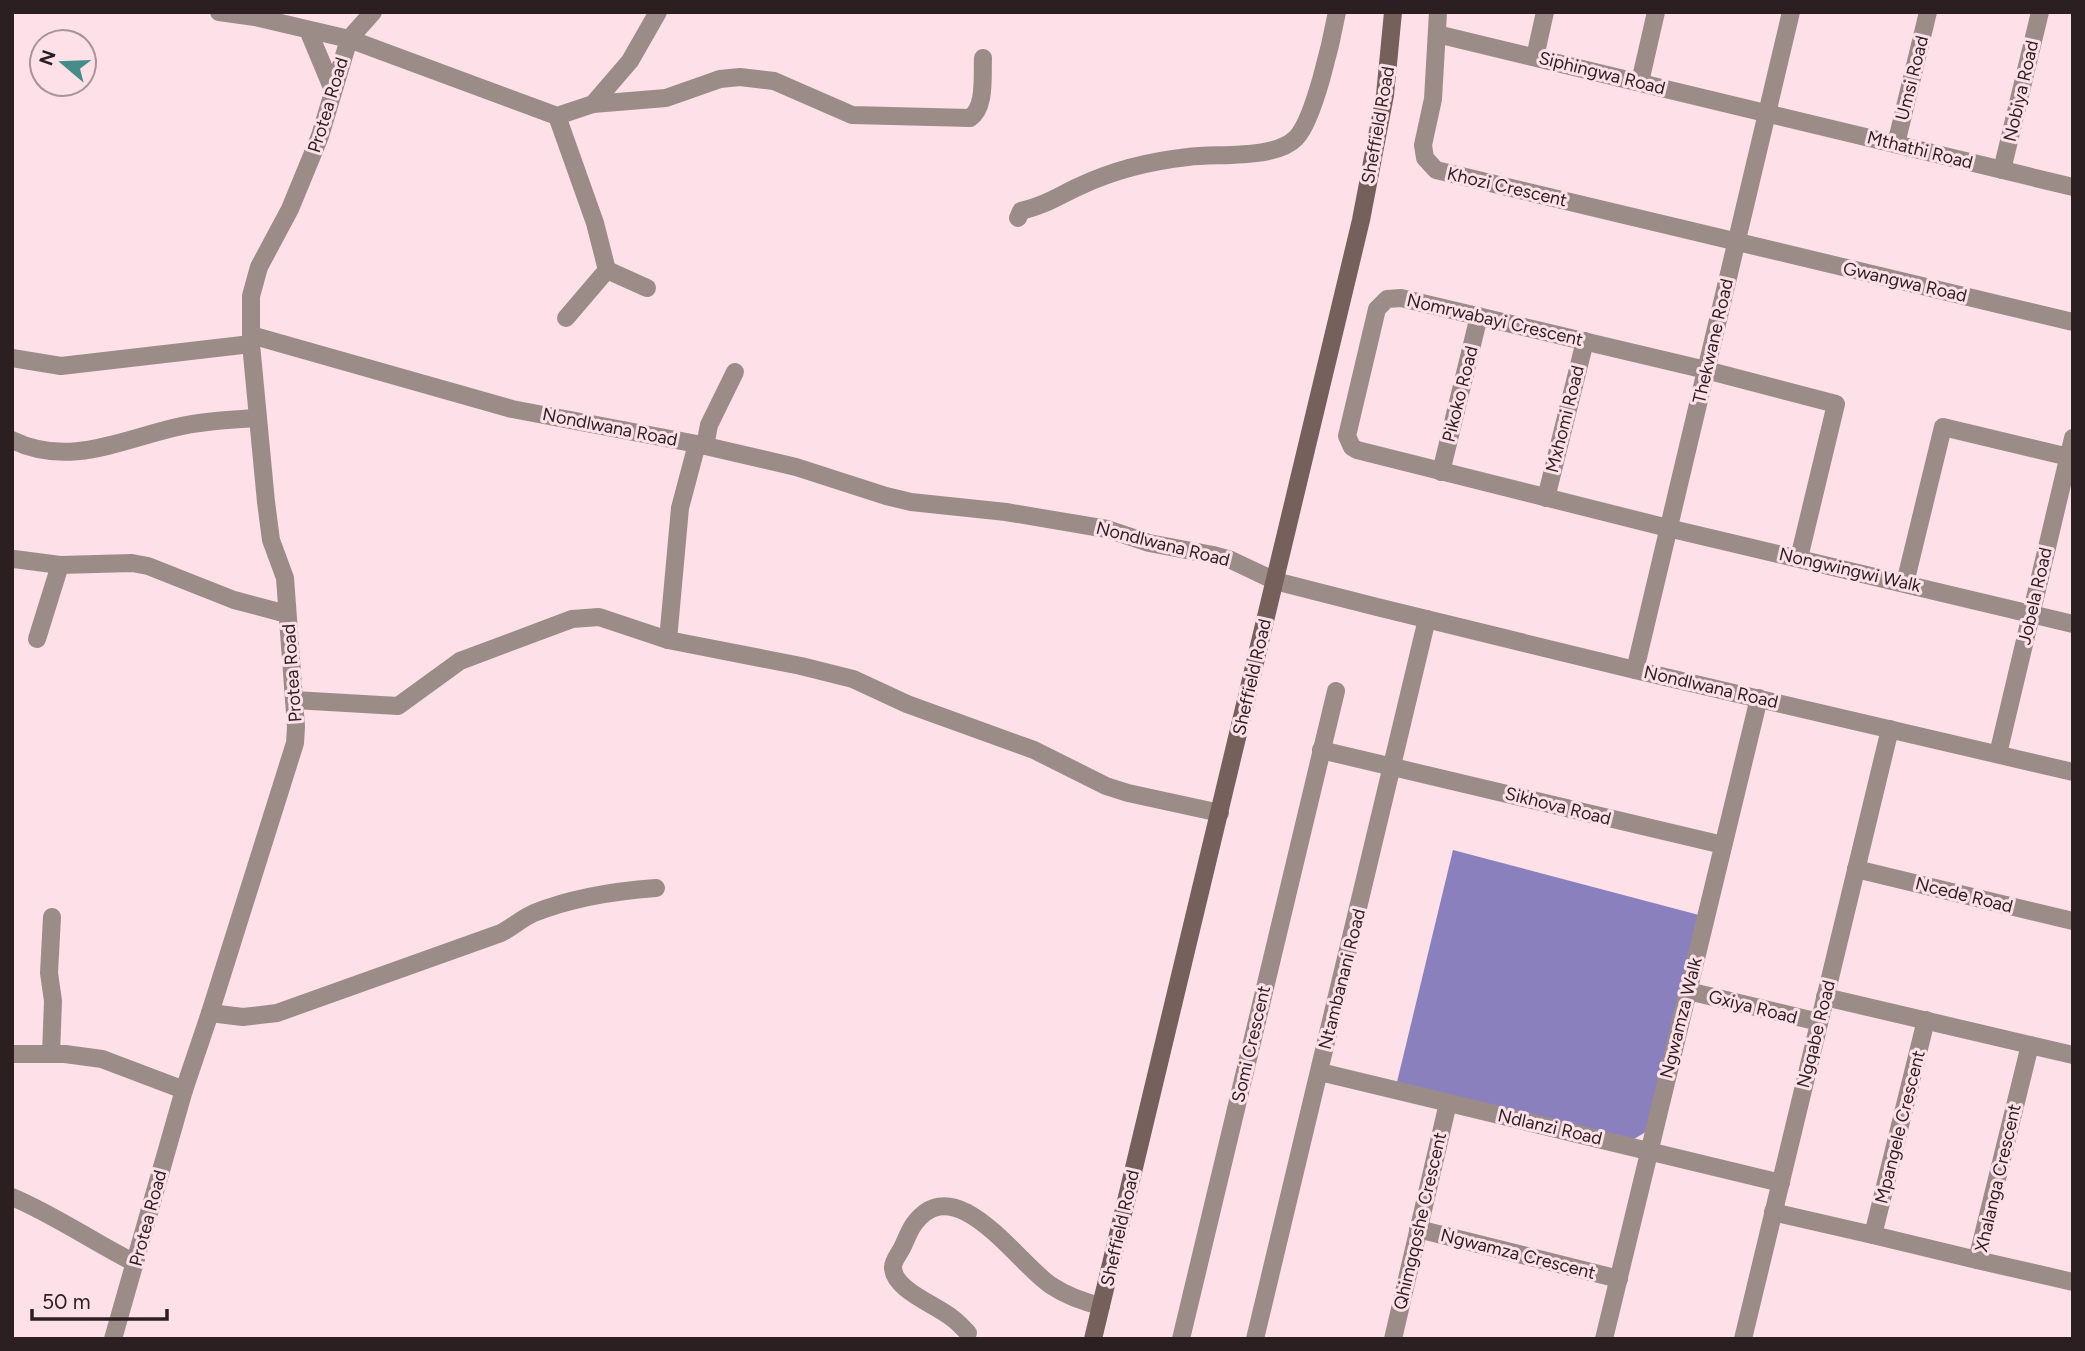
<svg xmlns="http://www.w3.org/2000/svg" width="2085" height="1351" font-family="Figtree,sans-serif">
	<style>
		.water { fill: #8b80be }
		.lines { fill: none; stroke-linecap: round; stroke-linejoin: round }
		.street { stroke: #9b8c88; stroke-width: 18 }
		.secondary { stroke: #75605b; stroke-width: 18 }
		.labels { text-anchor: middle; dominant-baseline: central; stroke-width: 6; stroke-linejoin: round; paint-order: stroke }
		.street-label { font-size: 18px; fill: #2c1f22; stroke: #fde0e8 }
	</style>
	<rect width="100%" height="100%" fill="#fde0e8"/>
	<polygon class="water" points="1453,850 1699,915 1649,1130 1634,1139 1397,1082"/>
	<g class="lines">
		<g class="street">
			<polyline points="219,12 255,17 349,39 557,116 593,104 630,61 658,12"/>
			<polyline points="1438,12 1433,99 1423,145 1425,158 1436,170 2073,322"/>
			<polyline points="308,30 333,90"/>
			<polyline points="1437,34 2073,187"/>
			<polyline points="1535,57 1545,12"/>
			<polyline points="1640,82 1656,12"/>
			<path d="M593 104 666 98 720 79 740 77 774 81 852 115 970 118C986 107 982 76 983 58"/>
			<polyline points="557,116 595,223 607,270"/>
			<polyline points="1896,144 1928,12"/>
			<polyline points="2002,170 2040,12"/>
			<path d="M1018 218 1021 211C1048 204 1056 197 1080 186 1114 170 1151 161 1188 157 1216 153 1275 160 1296 138 1314 120 1332 39 1337 12"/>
			<polyline points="607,270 647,288"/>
			<polyline points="566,318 607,270"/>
			<polyline points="251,335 512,409 697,444 796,467 886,496 911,502 1006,512 1107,529 1149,543 1213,555 1231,560 1275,581 1377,607 1635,670 2073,772"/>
			<polyline points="12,358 61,366 251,344"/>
			<path d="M12 440C67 467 119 441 173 428 201 421 230 420 258 418"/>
			<polyline points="705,446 709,425 735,372"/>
			<polyline points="1441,472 1479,316"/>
			<polyline points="1546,498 1585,341"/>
			<polyline points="1799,558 1836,404 1706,370 1401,298 1387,299 1377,309 1347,436 1352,447 1357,450 1668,528 2073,624"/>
			<polyline points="14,559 60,565 132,563 148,566 234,600 287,614"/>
			<polyline points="1905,583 1943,427 2073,458"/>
			<polyline points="37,639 60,565"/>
			<polyline points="668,640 680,508 697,444"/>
			<polyline points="1635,670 1791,12"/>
			<polyline points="294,700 398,706 460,661 572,619 599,617 668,640 801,666 853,679 907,704 1034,750 1106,786 1128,793 1220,813"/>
			<polyline points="1321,750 1723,845"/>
			<polyline points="1998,754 2073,438"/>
			<polyline points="1856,869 2073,921"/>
			<polyline points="1688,991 1819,1022"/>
			<polyline points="1825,997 2073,1055"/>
			<path d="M210 1013 243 1017 277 1013 501 933C513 927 522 918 534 913 574 897 614 891 656 888"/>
			<polyline points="2030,1045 1977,1260 2073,1282"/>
			<polyline points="12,1054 65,1054 102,1059 184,1090"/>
			<polyline points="51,1054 53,1001 49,973 52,917"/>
			<polyline points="1320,1072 1781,1183"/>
			<path d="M12 1197C55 1215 93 1242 135 1263"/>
			<polyline points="1773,1212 1873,1235 1926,1020"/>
			<polyline points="1418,1229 1619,1279"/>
			<polyline points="1873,1235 1977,1260"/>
			<path d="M968 1333C963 1328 958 1322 952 1318 937 1305 893 1290 893 1267 893 1261 899 1254 902 1248 906 1240 909 1231 914 1224 956 1166 1019 1266 1052 1286 1067 1296 1084 1302 1101 1306"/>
			<polyline points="113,1339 184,1090 210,1013 295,743 296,727 285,578 271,540 266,502 251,344 251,296 259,267 290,209 320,136 349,39 373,12"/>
			<polyline points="1181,1339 1336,691"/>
			<polyline points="1255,1339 1427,619"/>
			<polyline points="1393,1339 1448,1103"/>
			<polyline points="1604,1339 1759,698"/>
			<polyline points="1743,1339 1890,729"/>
		</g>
		<polyline class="secondary" points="1093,1339 1361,220 1385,95 1393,12"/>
	</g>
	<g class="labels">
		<g class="street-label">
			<text transform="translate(1602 73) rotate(14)">Siphingwa Road</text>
			<text transform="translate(1912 78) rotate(-76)">Umsi Road</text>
			<text transform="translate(2021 91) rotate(-77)">Nobiya Road</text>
			<text transform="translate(328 105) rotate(-73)">Protea Road</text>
			<text transform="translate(1378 125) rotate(-80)">Sheffield Road</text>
			<text transform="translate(1920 150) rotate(14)">Mthathi Road</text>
			<text transform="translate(1507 187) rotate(13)">Khozi Crescent</text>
			<text transform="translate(1905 282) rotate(13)">Gwangwa Road</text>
			<text transform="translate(1495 320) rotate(13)">Nomrwabayi Crescent</text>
			<text transform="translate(1713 341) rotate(-77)">Thekwane Road</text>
			<text transform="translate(1460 394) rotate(-76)">Pikoko Road</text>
			<text transform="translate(1565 419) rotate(-76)">Mxhomi Road</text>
			<text transform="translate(610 427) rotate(11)">Nondlwana Road</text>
			<text transform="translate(1163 544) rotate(14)">Nondlwana Road</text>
			<text transform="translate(1850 570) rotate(13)">Nongwingwi Walk</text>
			<text transform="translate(2035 596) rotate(-77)">Jobela Road</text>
			<text transform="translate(292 673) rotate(-94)">Protea Road</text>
			<text transform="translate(1252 677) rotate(-77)">Sheffield Road</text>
			<text transform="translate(1711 687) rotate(13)">Nondlwana Road</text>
			<text transform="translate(1558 806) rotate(14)">Sikhova Road</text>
			<text transform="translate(1964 895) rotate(14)">Ncede Road</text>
			<text transform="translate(1342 979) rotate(-76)">Ntambanani Road</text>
			<text transform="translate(1753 1007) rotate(14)">Gxiya Road</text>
			<text transform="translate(1681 1018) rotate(-76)">Ngwamza Walk</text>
			<text transform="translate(1816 1034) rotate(-76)">Ngqabe Road</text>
			<text transform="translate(1251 1044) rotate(-77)">Somi Crescent</text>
			<text transform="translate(1550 1127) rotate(13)">Ndlanzi Road</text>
			<text transform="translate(1900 1127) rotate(-76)">Mpangele Crescent</text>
			<text transform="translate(1998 1178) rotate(-77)">Xhalanga Crescent</text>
			<text transform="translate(148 1218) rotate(-75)">Protea Road</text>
			<text transform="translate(1420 1221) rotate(-77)">Qhimgqoshe Crescent</text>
			<text transform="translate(1120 1228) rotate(-77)">Sheffield Road</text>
			<text transform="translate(1518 1254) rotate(14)">Ngwamza Crescent</text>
		</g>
	</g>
	<rect width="2085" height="1351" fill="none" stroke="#2c1f22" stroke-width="28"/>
	<g transform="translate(63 63) rotate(289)"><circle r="33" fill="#fde0e8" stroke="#a99399" stroke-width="2"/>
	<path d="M0-5L12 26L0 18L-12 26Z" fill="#468d88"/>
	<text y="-10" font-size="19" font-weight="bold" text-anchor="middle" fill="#2c1f22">N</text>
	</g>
	<path d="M32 1309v10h135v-10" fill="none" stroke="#2c1f22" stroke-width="3.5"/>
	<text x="42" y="1309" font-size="21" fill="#2c1f22" stroke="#fde0e8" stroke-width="5" paint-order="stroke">50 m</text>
</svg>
